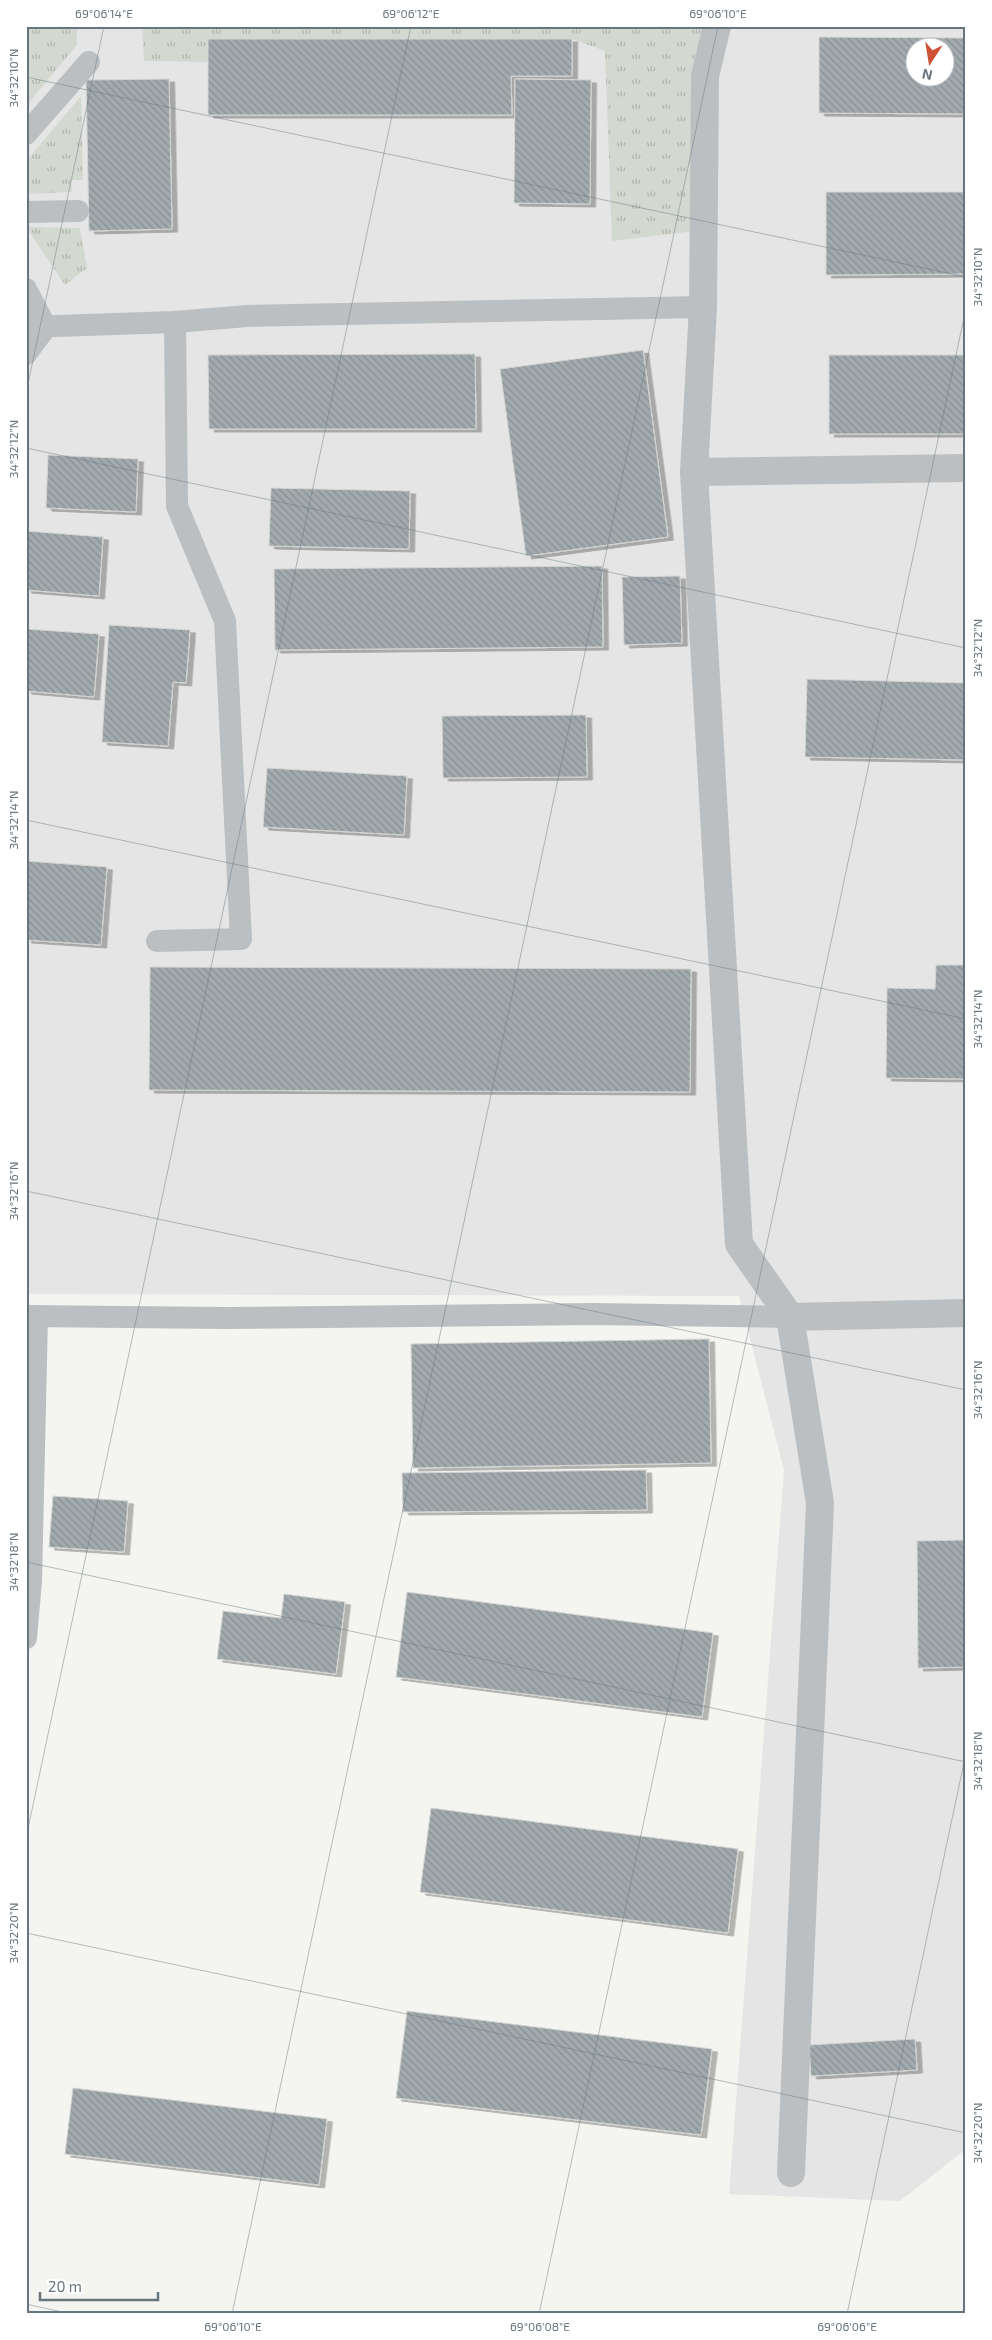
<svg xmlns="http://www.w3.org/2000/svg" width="992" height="2340" font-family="'Exo 2',sans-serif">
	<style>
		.built { fill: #e4e5e4; fill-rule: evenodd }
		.grass { fill: url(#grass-tufts) }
		.building { fill: url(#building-back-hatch); stroke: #d5d5d3; fill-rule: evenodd; filter: url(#shadow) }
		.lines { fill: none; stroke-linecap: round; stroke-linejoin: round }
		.service { stroke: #bbbfc2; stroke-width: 22 }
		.minor { stroke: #bbbfc2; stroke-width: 28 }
		.ticks { fill: none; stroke: #66757e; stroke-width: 1; stroke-opacity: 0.45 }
		.neatline { fill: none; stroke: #66757e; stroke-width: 2 }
		.ticks-label { font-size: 12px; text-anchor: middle; fill: #66757e }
	</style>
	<defs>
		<pattern id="grass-tufts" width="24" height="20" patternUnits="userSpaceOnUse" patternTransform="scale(1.25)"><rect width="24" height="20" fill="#d3d8d0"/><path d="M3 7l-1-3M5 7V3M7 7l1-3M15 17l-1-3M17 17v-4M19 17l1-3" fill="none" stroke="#afb4ae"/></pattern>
		<pattern id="building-back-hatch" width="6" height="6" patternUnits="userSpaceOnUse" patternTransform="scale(1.25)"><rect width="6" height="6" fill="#a2aaae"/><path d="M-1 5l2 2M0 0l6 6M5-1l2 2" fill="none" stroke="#888f93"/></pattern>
		<filter id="shadow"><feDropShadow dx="5.5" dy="3" stdDeviation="0" flood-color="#0004"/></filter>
	</defs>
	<rect width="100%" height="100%" fill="#f4f4f0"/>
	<path class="built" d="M26 26H966V2149L900 2201 729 2194 784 1470 739 1296 26 1294ZM914 48H944V78H914Z"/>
	<g class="grass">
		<polygon points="26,26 77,26 77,45 26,106"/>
		<polygon points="142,26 717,26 704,230 612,241 605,51 572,39 208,39 208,62 144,61"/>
		<polygon points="81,96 83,180 71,180 72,192 26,194 26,161"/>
		<polygon points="26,227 80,228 87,268 65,285"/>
	</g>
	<g class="building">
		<path d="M819 37 966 38V114L819 113ZM914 48H944V78H914Z"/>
		<polygon points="208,39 572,39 572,76 511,76 512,115 208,115"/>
		<polygon points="169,79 172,229 89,231 86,80"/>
		<polygon points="515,79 591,80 590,204 514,203"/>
		<polygon points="826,192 966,192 966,274 826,275"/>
		<polygon points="643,350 668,537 526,556 500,369"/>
		<polygon points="475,354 476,429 209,429 208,355"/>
		<rect x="829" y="355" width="137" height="79"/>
		<polygon points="48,455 138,459 136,512 46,508"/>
		<polygon points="271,488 410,491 409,549 269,546"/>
		<polygon points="26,531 103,537 99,596 26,590"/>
		<polygon points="602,566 603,647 275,650 274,569"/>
		<polygon points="680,576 682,643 624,645 622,577"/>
		<polygon points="109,625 190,630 186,683 173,682 168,746 102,742"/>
		<polygon points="26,629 99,634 94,697 26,691"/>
		<polygon points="807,679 966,683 966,760 805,757"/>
		<polygon points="586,715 587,777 443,778 442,716"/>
		<polygon points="267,768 407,776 404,835 263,827"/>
		<polygon points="26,861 107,867 101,945 26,940"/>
		<polygon points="936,965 966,965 966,1079 886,1078 887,988 935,989"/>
		<polygon points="150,967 691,969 690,1092 149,1090"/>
		<polygon points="709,1339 711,1463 413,1468 411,1344"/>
		<polygon points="646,1470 647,1510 403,1512 402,1473"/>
		<polygon points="53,1496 128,1501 124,1552 49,1547"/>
		<polygon points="965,1540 966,1667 918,1668 917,1541"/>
		<polygon points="407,1592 713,1633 702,1717 396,1677"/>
		<polygon points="284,1594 345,1602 336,1674 217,1659 223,1611 281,1618"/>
		<polygon points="431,1808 738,1849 728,1933 420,1892"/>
		<polygon points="407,2011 712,2049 701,2135 396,2098"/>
		<polygon points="915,2039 917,2070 811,2076 809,2045"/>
		<polygon points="73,2088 327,2119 319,2185 65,2154"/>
	</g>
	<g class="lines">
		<g class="service">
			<polyline points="26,134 89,62"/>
			<polyline points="26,212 78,211"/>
			<polyline points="26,289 46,327"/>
			<polyline points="26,327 175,322 247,316 703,307"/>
			<polyline points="26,354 46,327"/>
			<polyline points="157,941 241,939 225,621 177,506 175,322"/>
			<polyline points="26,1316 227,1318 593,1314 790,1317"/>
			<polyline points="26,1638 31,1581 37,1316"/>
		</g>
		<g class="minor">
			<polyline points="717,26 705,76 703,307 694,472 966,468"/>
			<polyline points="694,472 739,1244 790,1317 820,1503 791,2173"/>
			<polyline points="790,1317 966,1313"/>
		</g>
	</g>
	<path class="ticks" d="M26 77 966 277M26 393 104 26M26 448 966 648M26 820 966 1019M26 1191 966 1390M26 1562 966 1762M26 1838 411 26M26 1933 966 2133M26 2304 71 2314M232 2314 718 26M539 2314 966 308M847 2314 966 1753"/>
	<rect width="992" height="2340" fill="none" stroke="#ffffff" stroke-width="55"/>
	<g transform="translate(930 62) rotate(192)"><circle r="24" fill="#ffffff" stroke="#c2c8cb"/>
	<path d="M0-4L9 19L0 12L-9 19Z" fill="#cf5135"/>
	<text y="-8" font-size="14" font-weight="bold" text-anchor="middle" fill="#66757e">N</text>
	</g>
	<path d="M40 2292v8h118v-8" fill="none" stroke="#66757e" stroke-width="2.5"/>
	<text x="48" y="2292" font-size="15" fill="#66757e" stroke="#ffffff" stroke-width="4" paint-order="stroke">20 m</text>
	<rect x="28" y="28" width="936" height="2284" class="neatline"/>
	<g class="ticks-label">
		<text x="104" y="18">69°06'14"E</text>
		<text x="411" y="18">69°06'12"E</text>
		<text x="718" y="18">69°06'10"E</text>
		<text transform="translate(14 78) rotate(-90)" y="4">34°32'10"N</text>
		<text transform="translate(978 277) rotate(-90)" y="4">34°32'10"N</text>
		<text transform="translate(14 449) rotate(-90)" y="4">34°32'12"N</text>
		<text transform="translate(978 648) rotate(-90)" y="4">34°32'12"N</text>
		<text transform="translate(14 820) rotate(-90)" y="4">34°32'14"N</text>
		<text transform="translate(978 1019) rotate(-90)" y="4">34°32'14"N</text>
		<text transform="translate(14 1191) rotate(-90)" y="4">34°32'16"N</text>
		<text transform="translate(978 1390) rotate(-90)" y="4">34°32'16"N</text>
		<text transform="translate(14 1562) rotate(-90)" y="4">34°32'18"N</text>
		<text transform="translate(978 1761) rotate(-90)" y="4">34°32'18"N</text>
		<text transform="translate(14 1933) rotate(-90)" y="4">34°32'20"N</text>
		<text transform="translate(978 2133) rotate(-90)" y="4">34°32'20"N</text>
		<text x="233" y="2331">69°06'10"E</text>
		<text x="540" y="2331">69°06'08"E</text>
		<text x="847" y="2331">69°06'06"E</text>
	</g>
</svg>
